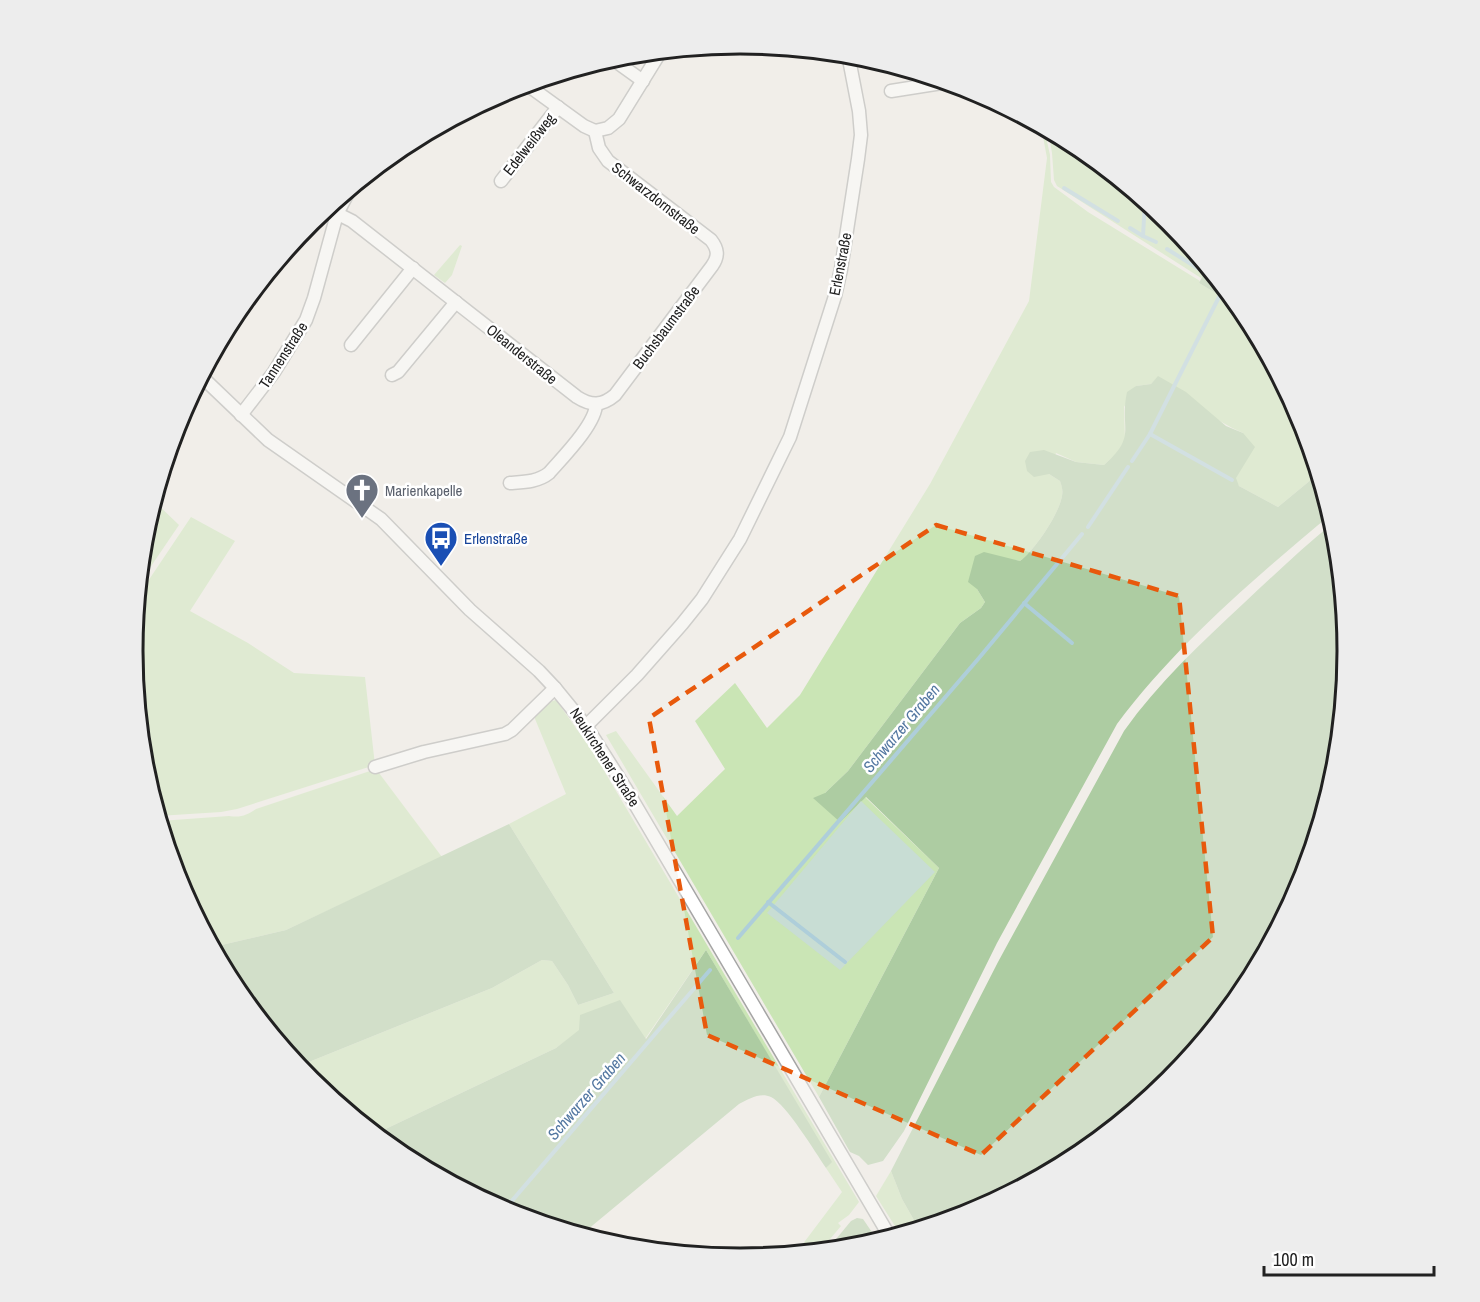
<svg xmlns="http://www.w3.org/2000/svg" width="1480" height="1302" font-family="'Archivo Narrow',sans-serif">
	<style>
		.grass { fill: #cae5b5 }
		.forest { fill: #adcca2 }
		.wetland { fill: #c8ddd4 }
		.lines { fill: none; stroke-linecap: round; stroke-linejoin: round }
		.stream { stroke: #aeceda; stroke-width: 4 }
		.minor-casing { stroke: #a5a5a5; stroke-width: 15 }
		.minor { stroke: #fff; stroke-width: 12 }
		.marked { fill: none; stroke: #e8590c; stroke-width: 4.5; stroke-dasharray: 12 8; stroke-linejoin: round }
		.labels { text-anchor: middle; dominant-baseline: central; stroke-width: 5; stroke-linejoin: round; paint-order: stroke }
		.street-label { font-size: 15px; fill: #212121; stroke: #fff }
		.worship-label { font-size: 15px; fill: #5b616d; stroke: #fff; text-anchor: start }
		.transit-label { font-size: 15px; fill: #164399; stroke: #fff; text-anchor: start }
		.water-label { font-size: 16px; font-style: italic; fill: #5377a1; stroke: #fff }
		.rim { fill: none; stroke: #212121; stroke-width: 3 }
	</style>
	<rect width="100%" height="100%" fill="#f1eee9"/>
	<g class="grass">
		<path d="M1041 126 1044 128 1050 155 1051 182 1054 187 1088 212 1200 281 1199 283 1240 308 1245 314 1301 419 1318 474 1278 507 1239 486 1235 479 1243 433C1213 420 1184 397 1156 379L1151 384 1136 386 1124 407 1125 440 1117 453 1104 465 1076 462 1056 453 1049 474 1060 481C1062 486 1063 490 1062 496 1059 514 1035 550 1020 561L1008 559 977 589 985 602 981 608 960 623 848 771 825 793 865 797 939 868 819 1097 606 735 616 731 677 816 725 769 695 721 735 683 767 728 800 695 930 484 1029 301 1047 158Z"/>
		<polygon points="1048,130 1078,146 1170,222 1207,267 1201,278 1057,186 1054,180 1052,153"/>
		<polygon points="460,245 462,246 452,275 445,283 434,275"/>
		<polygon points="154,501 179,525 139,584 144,532"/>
		<polygon points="191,517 235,541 190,611 248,643 294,673 365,677 375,765 237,809 221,812 158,816 144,769 133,651 138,596"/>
		<polygon points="556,700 593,752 859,1202 849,1215 838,1223 841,1226 820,1251 796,1253 842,1192 826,1168 831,1162 706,950 645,1039 620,1001 556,1048 375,1134 310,1080 299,1066 492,988 542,960 552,961 568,985 578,1005 614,993 509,824 566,794 533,714 549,702"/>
		<path d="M376 769 442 857 286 930 213 947 179 883 160 821 229 816C241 818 247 815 256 809Z"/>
		<polygon points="891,1171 902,1199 919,1229 900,1234 876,1196"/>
	</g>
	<g class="forest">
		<polygon points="1207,267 1240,308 1199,283"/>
		<path d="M1158 376 1186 392 1226 426 1243 433 1255 447 1236 478 1239 486 1278 507 1318 474 1330 515C1255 578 1176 645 1117 724L997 943 904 1131 883 1161 868 1165 859 1156 850 1152 819 1097 939 868 866 797 840 822 813 798 825 793 848 771 960 623 981 608 985 602 977 589 968 582 975 556 984 552 1020 561C1035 550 1059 514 1062 496 1063 490 1062 487 1060 481L1049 474 1034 477 1027 471 1025 461 1030 452 1044 450 1076 462 1104 465C1138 435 1119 429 1127 392L1136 386 1151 384Z"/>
		<path d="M1333 523 1336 533 1347 651 1336 770 1301 884 1245 989 1169 1081 1077 1156 972 1212 919 1229 902 1199 891 1171 998 962 1124 731C1158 683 1201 643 1244 603 1273 576 1302 548 1333 523Z"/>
		<polygon points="509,824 614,993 578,1005 568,985 552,961 542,960 492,988 299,1066 235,988 213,947 286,930"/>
		<path d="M706 950 832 1162 826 1168C815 1152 786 1104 771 1097 760 1092 749 1099 739 1104L581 1235 507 1212 402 1156 375 1134 556 1048 579 1030 580 1015 620 1000 646 1039Z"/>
		<polygon points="857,1218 863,1219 878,1241 858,1247 827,1250 851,1221"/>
	</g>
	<polygon class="wetland" points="861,801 935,872 840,970 767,913"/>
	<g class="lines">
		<g class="stream">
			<polyline points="1064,188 1118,221"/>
			<polyline points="1145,201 1143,236 1156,242"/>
			<polyline points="1130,228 1143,236"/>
			<polyline points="1167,249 1218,281"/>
			<polyline points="1150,434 1232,480"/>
			<polyline points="1132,461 1150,434 1220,295"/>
			<polyline points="1088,527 1128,467"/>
			<polyline points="1024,603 1072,643"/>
			<polyline points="768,902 845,962"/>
			<polyline points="738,938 979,658 1082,534"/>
			<polyline points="504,1210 710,970"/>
		</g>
		<defs>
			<g id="minor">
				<polyline points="611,58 643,81"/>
				<polyline points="526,84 584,126 595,131"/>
				<polyline points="891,91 948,82"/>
				<polyline points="595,131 608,128 619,119 661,51"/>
				<polyline points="501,181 558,107"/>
				<path d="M326 208 352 221 577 397C591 406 602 406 615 395L712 266C719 256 718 249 711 240L608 161 599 148 595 131"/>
				<polyline points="351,345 413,268"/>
				<polyline points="392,375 398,372 456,302"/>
				<polyline points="201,376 268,440 381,519 470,610 539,671 555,688 586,726 626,789 890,1237"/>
				<polyline points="241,415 274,372 306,320 314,298 337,214 350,189"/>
				<path d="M510 483C523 482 538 482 549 473 562 458 596 424 596 404"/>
				<polyline points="586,726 637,675 682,624 702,599 740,539 790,437 835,296 841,269 858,159 861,135 859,111 848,54"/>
				<polyline points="375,767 424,752 505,734 512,730 555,688"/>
			</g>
		</defs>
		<use href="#minor" class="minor-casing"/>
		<use href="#minor" class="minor"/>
	</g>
	<path d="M0 0H1480V1302H0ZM936 525 1179 596 1213 937 981 1155 707 1035 649 718Z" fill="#f1eee9" fill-opacity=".55" fill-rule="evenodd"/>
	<path class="marked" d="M936 525 1179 596 1213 937 981 1155 707 1035 649 718Z"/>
	<defs>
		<symbol id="church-pin" viewBox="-11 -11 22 30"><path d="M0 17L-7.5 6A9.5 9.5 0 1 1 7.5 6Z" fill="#6b7280" stroke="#fff"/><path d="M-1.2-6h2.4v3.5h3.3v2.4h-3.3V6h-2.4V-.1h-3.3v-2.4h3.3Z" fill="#fff"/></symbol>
		<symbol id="bus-pin" viewBox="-11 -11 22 30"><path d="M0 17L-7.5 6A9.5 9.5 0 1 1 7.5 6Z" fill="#1a4fb4" stroke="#fff"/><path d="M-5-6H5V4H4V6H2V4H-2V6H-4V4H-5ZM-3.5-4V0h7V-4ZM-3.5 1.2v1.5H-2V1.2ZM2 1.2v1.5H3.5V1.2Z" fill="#fff"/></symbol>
	</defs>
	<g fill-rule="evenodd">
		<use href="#church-pin" x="343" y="471" width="38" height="52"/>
		<use href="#bus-pin" x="422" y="519" width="38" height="52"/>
	</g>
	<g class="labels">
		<g class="street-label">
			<text transform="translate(529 144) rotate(-52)">Edelweißweg</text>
			<text transform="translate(656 198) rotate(38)">Schwarzdornstraße</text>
			<text transform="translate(840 264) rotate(-79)">Erlenstraße</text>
			<text transform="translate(666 327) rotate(-53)">Buchsbaumstraße</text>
			<text transform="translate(522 354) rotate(39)">Oleanderstraße</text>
			<text transform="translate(283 355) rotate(-57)">Tannenstraße</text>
			<text transform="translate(605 757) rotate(57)">Neukirchener Straße</text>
		</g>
		<g class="worship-label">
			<text x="385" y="490">Marienkapelle</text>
		</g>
		<g class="transit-label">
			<text x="464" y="538">Erlenstraße</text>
		</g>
		<g class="water-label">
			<text transform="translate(901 728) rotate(-50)">Schwarzer Graben</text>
			<text transform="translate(586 1096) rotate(-49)">Schwarzer Graben</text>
		</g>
	</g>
	<path d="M0 0H1480V1302H0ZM143 651a597 597 0 1 1 1194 0a597 597 0 1 1-1194 0Z" fill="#ededed" fill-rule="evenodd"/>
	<path class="rim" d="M143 651a597 597 0 1 1 1194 0a597 597 0 1 1-1194 0Z"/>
	<path d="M1264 1266v9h170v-9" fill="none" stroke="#212121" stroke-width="3"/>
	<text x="1273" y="1266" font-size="18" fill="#212121" stroke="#ffffff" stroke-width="4.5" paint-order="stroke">100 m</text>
</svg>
